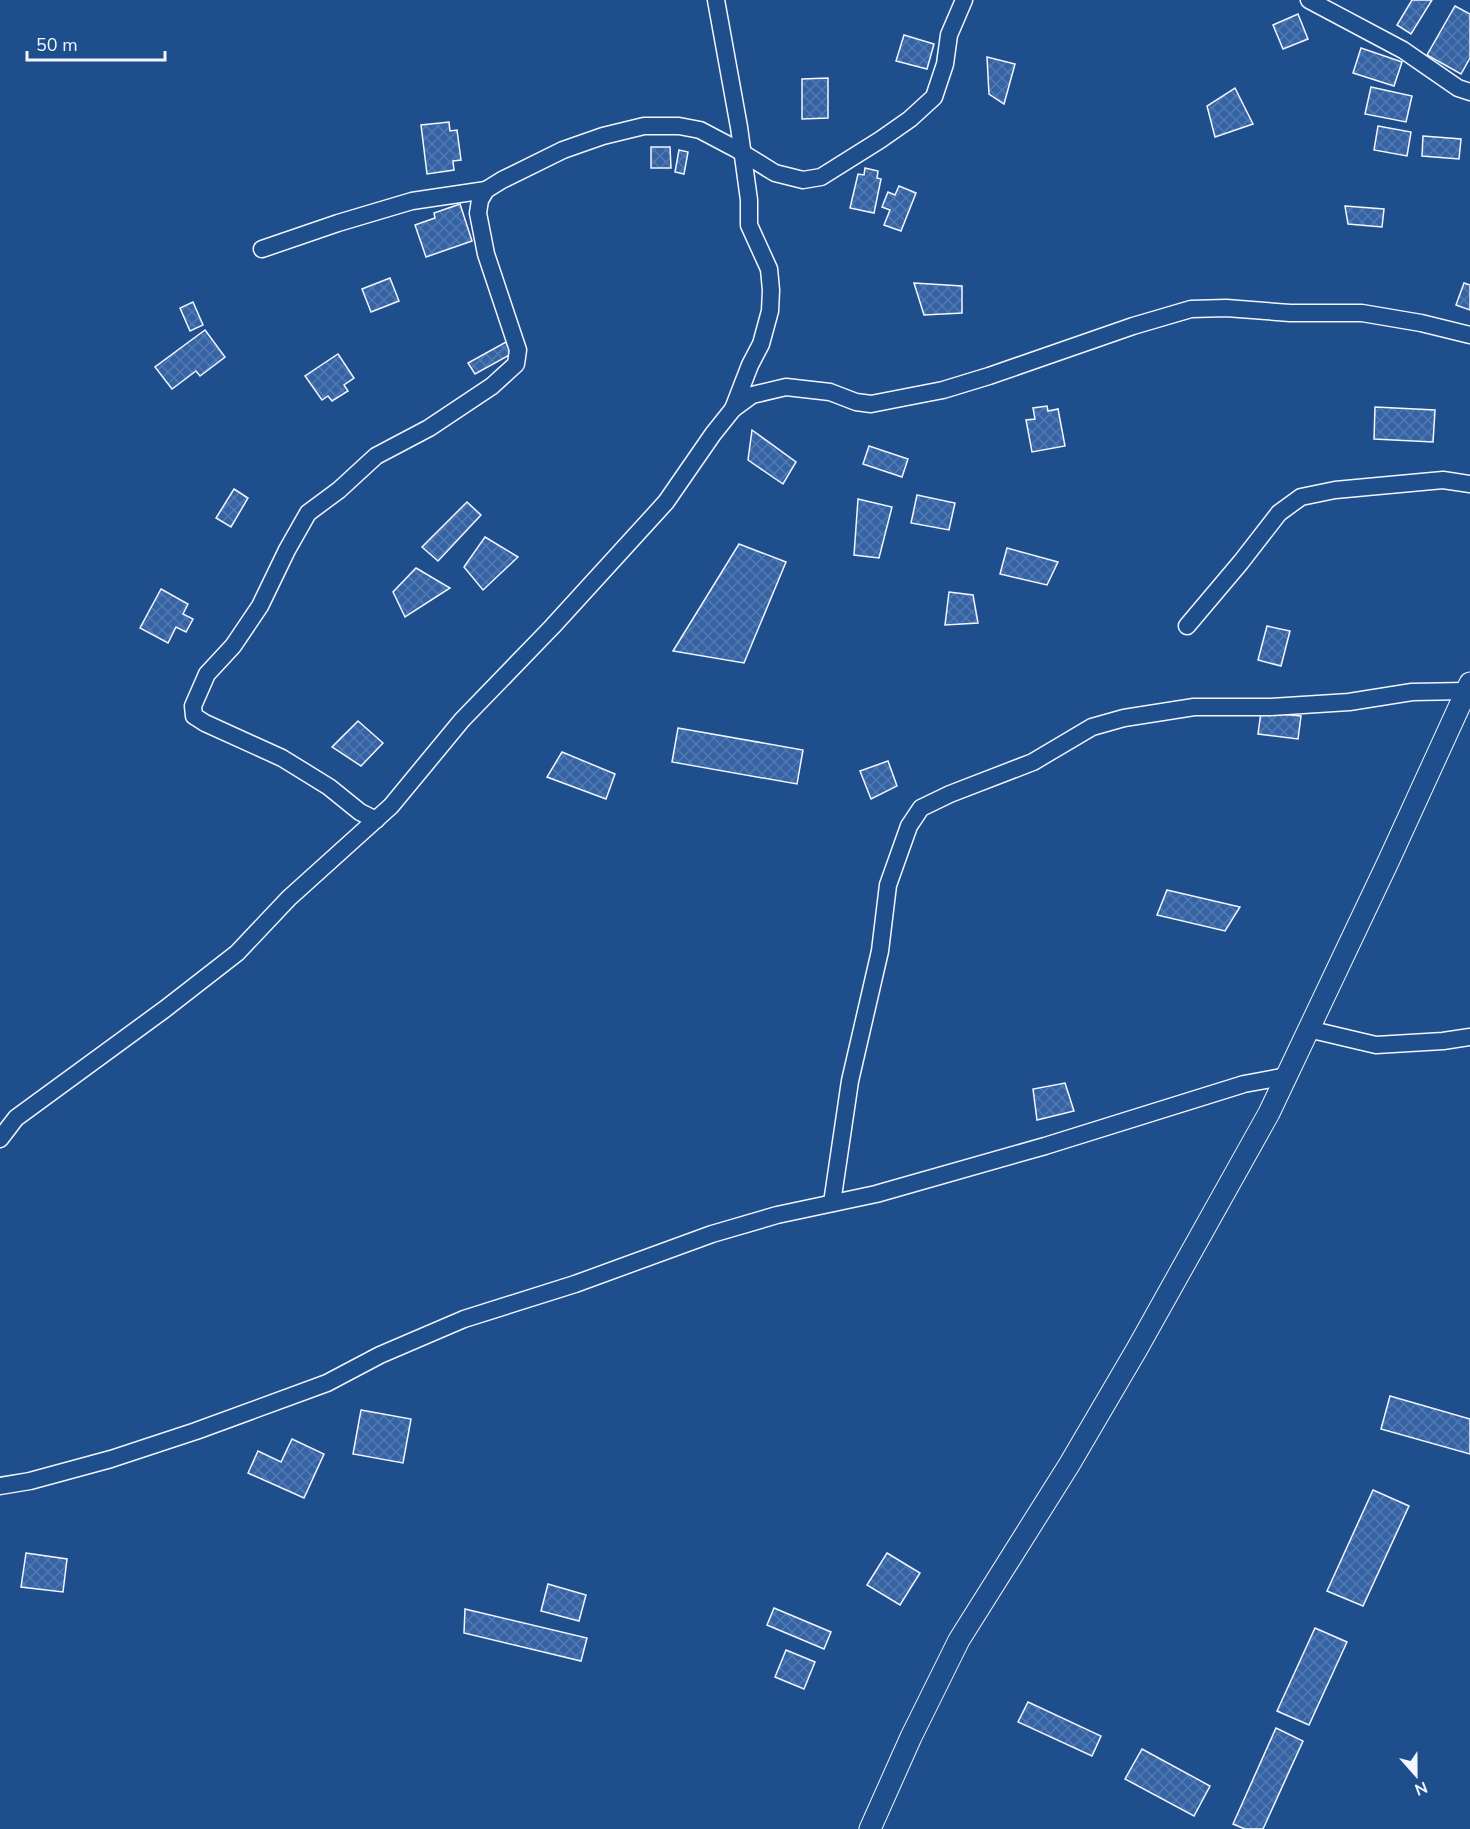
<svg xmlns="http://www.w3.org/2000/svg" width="1470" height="1829" font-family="'Nunito Sans',sans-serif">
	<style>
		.building { fill: url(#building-cross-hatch); stroke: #f2f6ff; stroke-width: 1.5 }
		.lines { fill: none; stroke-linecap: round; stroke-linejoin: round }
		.minor-casing { stroke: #f2f6ff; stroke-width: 19 }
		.tertiary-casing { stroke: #f2f6ff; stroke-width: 23 }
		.minor { stroke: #1f4e8c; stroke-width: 16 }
		.tertiary { stroke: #1f4e8c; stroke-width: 21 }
	</style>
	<defs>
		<pattern id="building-cross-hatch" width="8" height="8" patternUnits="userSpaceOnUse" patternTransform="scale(1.5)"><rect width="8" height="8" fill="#3563a3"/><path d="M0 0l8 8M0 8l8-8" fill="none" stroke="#537ab1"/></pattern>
	</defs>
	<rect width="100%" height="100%" fill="#1f4e8c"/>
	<g class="building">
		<polygon points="1412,0 1432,0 1411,34 1397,25"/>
		<polygon points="1455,6 1470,14 1470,58 1461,74 1427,55"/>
		<polygon points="1298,14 1308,39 1283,49 1273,25"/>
		<polygon points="904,35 934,44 927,69 896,61"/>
		<polygon points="1361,48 1402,62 1394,86 1353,73"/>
		<polygon points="987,57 1015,64 1004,104 989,94"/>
		<polygon points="828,78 828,118 802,119 802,79"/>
		<polygon points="1371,87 1412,96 1406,122 1365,114"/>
		<polygon points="1235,88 1253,124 1215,137 1207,106"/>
		<polygon points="449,122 450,131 457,130 461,160 453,161 454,170 427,174 421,125"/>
		<polygon points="1378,126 1411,132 1407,156 1374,150"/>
		<polygon points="1423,136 1461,139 1459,159 1422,156"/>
		<polygon points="651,147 670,147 671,168 651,168"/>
		<polygon points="679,150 688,152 684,174 675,172"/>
		<polygon points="865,168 878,171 877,178 881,179 874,213 850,208 858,174 864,175"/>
		<polygon points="899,186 916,193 901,231 884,225 890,210 882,207 888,192 895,195"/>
		<polygon points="460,204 472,241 426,257 415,225 435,218 434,213"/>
		<polygon points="1345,206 1384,209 1382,227 1348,224"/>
		<polygon points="390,278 399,301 371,312 362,289"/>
		<polygon points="914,283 962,286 962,313 924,315"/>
		<polygon points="1464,283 1470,285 1470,310 1456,305"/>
		<polygon points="193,302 203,325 190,331 180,308"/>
		<polygon points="205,330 225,357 200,376 196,371 172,389 155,367"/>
		<polygon points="506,342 513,353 475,374 468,363"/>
		<polygon points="338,354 354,378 344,385 348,391 332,401 328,396 322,400 305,376"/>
		<polygon points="1047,406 1048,411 1058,409 1065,446 1032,452 1026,420 1035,419 1033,408"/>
		<polygon points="1375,407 1435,410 1433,442 1374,439"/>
		<polygon points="752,430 796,462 783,484 748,460"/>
		<polygon points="869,446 908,459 902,477 863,464"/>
		<polygon points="234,489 248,498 231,527 216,518"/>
		<polygon points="917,495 955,503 949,530 911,523"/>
		<polygon points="858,499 892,507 879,558 854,555"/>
		<polygon points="467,502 481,515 438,561 422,547"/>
		<polygon points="485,537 518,557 483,590 464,567"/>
		<polygon points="739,544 786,562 744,663 673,651"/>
		<polygon points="1007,548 1058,562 1047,585 1000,574"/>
		<polygon points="416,568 450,588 405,617 393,592"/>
		<polygon points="161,589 188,604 183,614 193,619 186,632 176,627 168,643 140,628"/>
		<polygon points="949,592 973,595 978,623 945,625"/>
		<polygon points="1267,626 1290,631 1281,666 1258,660"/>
		<polygon points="1261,712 1301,716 1298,739 1258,734"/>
		<polygon points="358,721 383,743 361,766 332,747"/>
		<polygon points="678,728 803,750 797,784 672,762"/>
		<polygon points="562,752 615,774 606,799 547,777"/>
		<polygon points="888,761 897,786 871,799 860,771"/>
		<polygon points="1167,890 1240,907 1225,931 1157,915"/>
		<polygon points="1065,1083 1074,1111 1037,1120 1033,1089"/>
		<polygon points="1390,1396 1470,1419 1470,1454 1381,1429"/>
		<polygon points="361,1410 411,1419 403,1463 353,1454"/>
		<polygon points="292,1439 324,1454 304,1498 248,1473 258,1451 281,1462"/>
		<polygon points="1373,1490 1409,1506 1363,1606 1327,1591"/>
		<polygon points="26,1553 67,1559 63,1592 21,1587"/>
		<polygon points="887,1553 920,1573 900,1605 867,1585"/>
		<polygon points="548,1584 586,1595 579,1621 541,1611"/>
		<polygon points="774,1608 831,1632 824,1649 767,1625"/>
		<polygon points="465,1609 587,1638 581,1661 464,1633"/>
		<polygon points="1315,1628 1347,1642 1309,1725 1277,1711"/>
		<polygon points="786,1650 815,1662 804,1689 775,1677"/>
		<polygon points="1028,1702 1101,1736 1092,1756 1018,1722"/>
		<polygon points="1276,1728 1303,1741 1263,1829 1245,1829 1233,1824"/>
		<polygon points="1142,1749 1210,1786 1194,1816 1125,1779"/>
	</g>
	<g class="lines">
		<defs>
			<g id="minor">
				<polyline points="716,0 739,127 749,200 749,225 769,269 771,290 770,311 761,344 750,365 733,409"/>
				<polyline points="1309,0 1403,50 1458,88 1470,92"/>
				<polyline points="262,249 338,223 412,201 486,190"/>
				<polyline points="1187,626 1241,562 1279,513 1301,497 1335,490 1443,480 1470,484"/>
				<polyline points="376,820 360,812 329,787 282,758 205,723 194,716 193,706 207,674 233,646 260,606 287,550 308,513 339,490 376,456 429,428 492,386 516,364 518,350 486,254 478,213 480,200 486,190 502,180 563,150 603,136 644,126 679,126 700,130 736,149 775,173 803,180 821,177 880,140 910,119 934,97 945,64 949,35 964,0"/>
				<polyline points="1308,1029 1376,1045 1443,1041 1470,1037"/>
				<polyline points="0,1139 16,1118 165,1009 237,953 289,898 391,806 462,720 552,627 666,502 713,434 733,409 752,395 786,387 830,392 856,402 871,404 912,396 943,390 989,376 1133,326 1191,309 1226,308 1290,313 1362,313 1421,323 1470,335"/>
				<polyline points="832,1203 850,1081 880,951 888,885 909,826 921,808 950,794 1033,762 1092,727 1124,718 1194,707 1271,707 1349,702 1412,692 1466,691"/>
				<polyline points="0,1486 30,1481 111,1459 196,1431 327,1383 380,1355 464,1319 575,1284 712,1234 777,1215 876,1194 1045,1146 1244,1084 1287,1076"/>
			</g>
			<polyline id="tertiary" points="870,1829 911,1737 959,1640 1069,1465 1137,1349 1269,1113 1389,860 1470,683"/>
		</defs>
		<use href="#minor" class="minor-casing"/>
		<use href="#tertiary" class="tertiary-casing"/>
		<use href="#minor" class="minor"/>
		<use href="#tertiary" class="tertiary"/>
	</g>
	<g transform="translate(1416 1775) rotate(159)" stroke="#1f4e8c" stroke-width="4.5" paint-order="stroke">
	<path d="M0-4.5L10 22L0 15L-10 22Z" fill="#f2f6ff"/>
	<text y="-9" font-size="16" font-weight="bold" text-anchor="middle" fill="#f2f6ff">N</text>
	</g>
	<path d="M27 51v9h138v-9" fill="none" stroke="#f2f6ff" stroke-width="3"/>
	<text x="36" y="51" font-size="18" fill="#f2f6ff" stroke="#1f4e8c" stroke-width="4.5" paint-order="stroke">50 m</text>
</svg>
